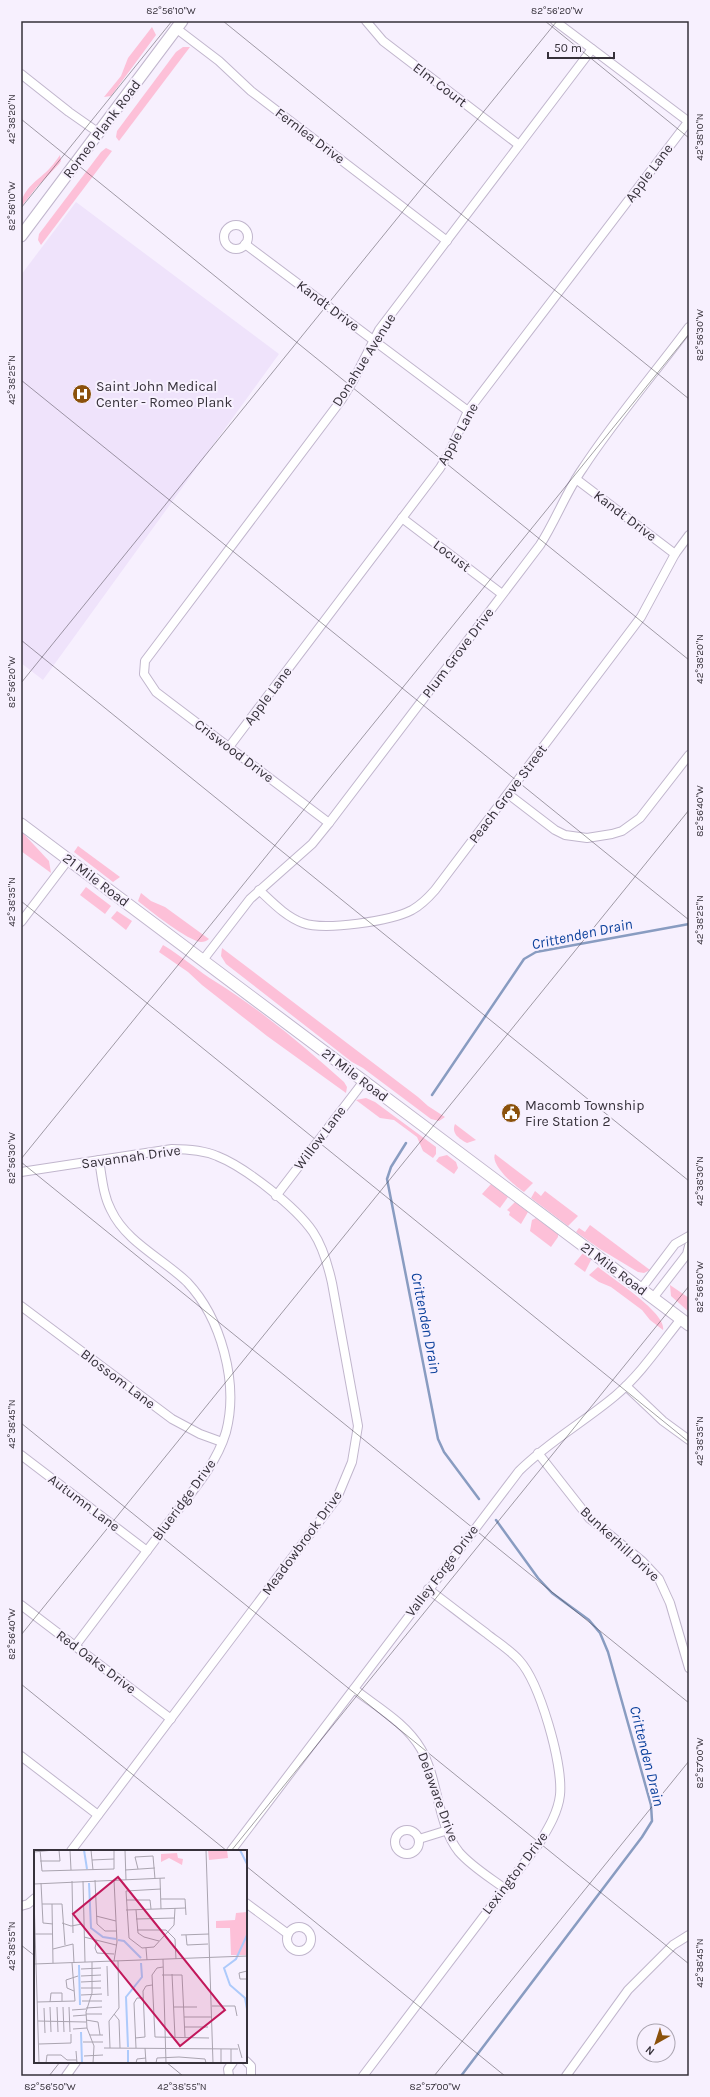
<svg xmlns="http://www.w3.org/2000/svg" width="710" height="2097" font-family="Karla,sans-serif">
	<style>
		.built { fill: #efe3fb }
		.green { fill: #fdc0d8 }
		.lines { fill: none; stroke-linecap: round; stroke-linejoin: round }
		.stream { stroke: #899cc1; stroke-width: 2.5 }
		.street-casing { stroke: #c1b6cd; stroke-width: 10 }
		.secondary-casing { stroke: #c1b6cd; stroke-width: 13 }
		.street { stroke: #fff; stroke-width: 8 }
		.secondary { stroke: #fff; stroke-width: 11 }
		.ticks { fill: none; stroke: #36313a; stroke-width: 1; stroke-opacity: 0.45 }
		.labels { text-anchor: middle; dominant-baseline: central; stroke-width: 4; stroke-linejoin: round; paint-order: stroke }
		.street-label { font-size: 14px; fill: #36313a; stroke: #f7f0fe }
		.poi-label { font-size: 14px; fill: #36313a; stroke: #f7f0fe; text-anchor: start }
		.water-label { font-size: 15px; font-style: italic; fill: #0c419c; stroke: #f7f0fe }
		.inset-river { fill: none; stroke: #adcafb; stroke-width: 2 }
		.inset-road { fill: none; stroke: #aaa4b0; stroke-width: 1 }
		.view { fill: #c2185b; fill-opacity: 0.15; stroke: #c2185b; stroke-width: 2 }
		.inset-edge { fill: none; stroke: #36313a; stroke-width: 2 }
		.neatline { fill: none; stroke: #36313a; stroke-width: 1.5 }
		.ticks-label { font-size: 10px; text-anchor: middle; fill: #36313a }
	</style>
	<rect width="100%" height="100%" fill="#f7f0fe"/>
	<polygon class="built" points="76,202 279,354 43,680 21,663 21,275"/>
	<g class="green">
		<polygon points="152,27 156,35 111,96 104,97 121,76 128,58"/>
		<polygon points="183,47 190,47 119,141 116,137 117,131 176,52"/>
		<polygon points="106,148 112,151 41,245 38,240 39,234 101,152"/>
		<path d="M60 155 61 161 59 164 36 188 21 207C21 189 39 180 50 168 54 164 57 159 60 155Z"/>
		<polygon points="21,831 49,861 51,873 21,851"/>
		<polygon points="78,846 120,877 113,882 74,852"/>
		<polygon points="86,887 111,906 105,914 80,895"/>
		<path d="M141 893 151 901 165 907 209 939C207 941 204 942 201 942 188 941 149 910 138 901Z"/>
		<polygon points="117,911 132,921 126,930 111,918"/>
		<path d="M163 945C182 956 198 971 216 982 262 1011 304 1046 344 1082L347 1087 346 1093 267 1036 202 985 188 972 159 952Z"/>
		<polygon points="222,948 418,1097 428,1106 445,1117 439,1121 431,1119 363,1068 352,1062 226,964 221,956"/>
		<polygon points="366,1098 375,1102 436,1147 436,1154 433,1158 423,1151 417,1137 394,1120 380,1118 356,1100"/>
		<path d="M455 1124 476 1140 467 1143C459 1139 451 1133 455 1124Z"/>
		<path d="M495 1154 533 1183 524 1192C515 1186 490 1165 495 1154Z"/>
		<polygon points="447,1155 456,1162 458,1168 454,1174 436,1161 439,1157"/>
		<polygon points="491,1184 508,1197 500,1208 482,1194"/>
		<polygon points="535,1191 541,1196 545,1191 578,1216 568,1226 531,1198"/>
		<polygon points="515,1202 528,1212 521,1224 509,1215 510,1212 507,1210"/>
		<polygon points="536,1218 558,1234 558,1237 551,1247 530,1231 532,1220"/>
		<polygon points="590,1225 650,1270 644,1273 638,1272 600,1249 576,1232 579,1228 585,1232"/>
		<polygon points="583,1253 591,1260 585,1272 574,1264"/>
		<path d="M598 1267C611 1278 667 1313 663 1330L650 1320 642 1310 611 1287 599 1282 589 1275Z"/>
		<polygon points="670,1285 689,1298 689,1312 671,1296"/>
	</g>
	<g class="lines">
		<g class="stream">
			<polyline points="432,1095 524,959 536,952 689,924"/>
			<polyline points="406,1143 391,1167 387,1179 438,1439 444,1452 479,1499"/>
			<polyline points="461,2076 642,1837 652,1821 651,1805 608,1652 600,1633 589,1620 552,1593 538,1578 496,1520"/>
		</g>
		<defs>
			<g id="street">
				<polyline points="366,21 383,41 519,145"/>
				<polyline points="555,21 689,122"/>
				<polyline points="177,29 219,61 251,91 447,241"/>
				<polyline points="21,74 69,112 99,133"/>
				<circle cx="236" cy="237" r="12"/>
				<polyline points="245,244 468,411"/>
				<polyline points="576,479 675,554"/>
				<polyline points="402,518 502,594"/>
				<polyline points="229,747 440,468 450,451 468,411 688,122"/>
				<polyline points="508,794 555,830 565,835 587,838 612,834 622,831 640,818 689,755"/>
				<polyline points="329,823 156,692 144,674 145,661 342,399 353,381 379,330 592,49"/>
				<path d="M259 890C272 902 286 917 303 923 325 931 391 921 412 910 421 905 428 898 435 890L641 617 675 554 689 535"/>
				<polyline points="21,922 68,860"/>
				<path d="M203 960 250 899 312 844 329 823 540 545C556 520 566 492 583 468 615 419 654 374 689 327"/>
				<path d="M21 1172 172 1149C187 1149 203 1150 217 1156 245 1167 296 1207 313 1232 323 1247 328 1265 332 1283L358 1426 352 1462 337 1498 71 1851"/>
				<polyline points="276,1196 364,1081"/>
				<polyline points="641,1289 675,1244 689,1236"/>
				<polyline points="653,1298 687,1254 689,1246"/>
				<polyline points="21,1306 172,1419 200,1434 222,1442"/>
				<polyline points="626,1386 663,1421 689,1440"/>
				<polyline points="538,1453 589,1518 642,1561 659,1579 670,1603 689,1668"/>
				<polyline points="21,1455 147,1551"/>
				<polyline points="21,1605 171,1719"/>
				<path d="M75 1646C106 1605 137 1564 168 1523 189 1495 216 1466 226 1432 239 1383 221 1318 187 1282 162 1258 126 1242 111 1210 103 1195 102 1177 99 1160"/>
				<path d="M354 1689C377 1707 406 1723 421 1749 439 1780 437 1825 459 1852 471 1866 489 1877 504 1888"/>
				<polyline points="21,1756 98,1815"/>
				<circle cx="407" cy="1842" r="12"/>
				<polyline points="419,1839 448,1830"/>
				<path d="M231 1851 519 1471C548 1442 584 1422 615 1396 641 1374 660 1345 681 1319"/>
				<polyline points="246,1903 288,1934"/>
				<polyline points="21,1906 28,1904 35,1898"/>
				<circle cx="299" cy="1939" r="12"/>
				<polyline points="246,2061 251,2066 251,2076"/>
				<polyline points="66,2076 76,2062"/>
				<polyline points="229,2076 228,2069 233,2062"/>
				<path d="M363 2076 540 1842C549 1827 558 1812 560 1795 563 1764 540 1683 519 1660 510 1650 497 1642 486 1633 467 1619 448 1604 428 1589"/>
				<polyline points="566,2076 628,1990 673,1945 689,1935"/>
			</g>
			<g id="secondary">
				<polyline points="21,236 182,21"/>
				<polyline points="21,824 689,1325"/>
			</g>
		</defs>
		<use href="#street" class="street-casing"/>
		<use href="#secondary" class="secondary-casing"/>
		<use href="#street" class="street"/>
		<use href="#secondary" class="secondary"/>
	</g>
	<path class="ticks" d="M223 21 689 399M545 21 689 138M21 119 689 660M21 208 172 21M21 380 689 920M21 640 689 1181M21 683 557 21M21 901 689 1442M21 1159 689 334M21 1162 689 1703M21 1423 689 1964M21 1635 689 810M21 1684 227 1851M231 1851 689 1286M246 1866 505 2076M21 1945 35 1956M166 2062 183 2076M49 2076 60 2062M434 2076 689 1761"/>
	<defs>
		<symbol id="hospital-disc" viewBox="-11 -11 22 22"><circle r="9.5" fill="#8b510b" stroke="#f7f0fe"/><path d="M-5-5h3v3.5h4V-5h3V5h-3V1.5h-4V5h-3Z" fill="#fff"/></symbol>
		<symbol id="civic-disc" viewBox="-11 -11 22 22"><circle r="9.5" fill="#8b510b" stroke="#f7f0fe"/><path d="M-.6-6.5H3V-4.5H.6V-3L4-1V1h2V6H-6V1h2V-1L-.6-3ZM-1.2 2.5V6h2.4V2.5Z" fill="#fff"/></symbol>
	</defs>
	<g fill-rule="evenodd">
		<use href="#hospital-disc" x="71" y="383" width="22" height="22"/>
		<use href="#civic-disc" x="500" y="1102" width="22" height="22"/>
	</g>
	<g class="labels">
		<g class="street-label">
			<text transform="translate(440 85) rotate(37)">Elm Court</text>
			<text transform="translate(102 129) rotate(-53)">Romeo Plank Road</text>
			<text transform="translate(310 136) rotate(37)">Fernlea Drive</text>
			<text transform="translate(649 173) rotate(-53)">Apple Lane</text>
			<text transform="translate(328 306) rotate(37)">Kandt Drive</text>
			<text transform="translate(364 360) rotate(-58)">Donahue Avenue</text>
			<text transform="translate(458 434) rotate(-61)">Apple Lane</text>
			<text transform="translate(625 516) rotate(37)">Kandt Drive</text>
			<text transform="translate(452 556) rotate(37)">Locust</text>
			<text transform="translate(458 653) rotate(-53)">Plum Grove Drive</text>
			<text transform="translate(268 696) rotate(-53)">Apple Lane</text>
			<text transform="translate(234 751) rotate(37)">Criswood Drive</text>
			<text transform="translate(508 794) rotate(-53)">Peach Grove Street</text>
			<text transform="translate(96 880) rotate(37)">21 Mile Road</text>
			<text transform="translate(355 1075) rotate(37)">21 Mile Road</text>
			<text transform="translate(320 1138) rotate(-53)">Willow Lane</text>
			<text transform="translate(131 1157) rotate(-8)">Savannah Drive</text>
			<text transform="translate(614 1269) rotate(37)">21 Mile Road</text>
			<text transform="translate(118 1379) rotate(37)">Blossom Lane</text>
			<text transform="translate(184 1500) rotate(-54)">Blueridge Drive</text>
			<text transform="translate(84 1503) rotate(37)">Autumn Lane</text>
			<text transform="translate(302 1543) rotate(-54)">Meadowbrook Drive</text>
			<text transform="translate(620 1544) rotate(43)">Bunkerhill Drive</text>
			<text transform="translate(442 1571) rotate(-53)">Valley Forge Drive</text>
			<text transform="translate(96 1662) rotate(37)">Red Oaks Drive</text>
			<text transform="translate(438 1797) rotate(70)">Delaware Drive</text>
			<text transform="translate(515 1873) rotate(-53)">Lexington Drive</text>
		</g>
		<g class="poi-label">
			<text x="96" y="386">Saint John Medical<tspan x="96" dy="16">Center - Romeo Plank</tspan></text>
			<text x="525" y="1105">Macomb Township<tspan x="525" dy="16">Fire Station 2</tspan></text>
		</g>
		<g class="water-label">
			<text transform="translate(582 934) rotate(-12)">Crittenden Drain</text>
			<text transform="translate(426 1323) rotate(79)">Crittenden Drain</text>
			<text transform="translate(647 1756) rotate(76)">Crittenden Drain</text>
		</g>
	</g>
	<g transform="translate(34 1850)">
		<rect width="213" height="213" fill="#f7f0fe"/>
		<path d="M174 0H193L194 8 175 10ZM143 3 144 8 149 9 148 15 135 8 127 12V4ZM213 62V105H197L196 78H182V71L201 70 202 63Z" fill="#fdc0d8"/>
		<path class="inset-river" d="M50 0 53 19M206 0 213 14M55 33 57 78 69 87 82 89M213 85 202 109 190 118 196 135 211 148 213 159M84 90 90 91 107 108M45 115 46 155M47 182 48 213M94 197 92 147 108 127 107 113M94 200V213"/>
		<path class="inset-road" d="M6 0 8 21 80 19V0M36 0 37 20M57 0 59 20M91 0 92 30M172 0 179 213M0 2 20 0M58 10 80 9M6 11H26L25 0M104 19 101 7 119 6 121 29M91 20 121 18M126 28 127 59M61 30 63 74 71 81H83M80 30 83 92 80 111M38 31 39 83M49 31 51 112M7 33 9 73 19 74M0 34 131 28M127 39 92 41 95 88 108 98 120 97 140 75 141 58M0 47 5 213M127 49H151L152 65M92 50H116L117 59M8 54H28L31 95M18 54 19 113M92 60 152 58M102 60 104 83 110 87 125 91M62 66 82 71M102 69 141 68M28 73 37 76 48 74M103 80H132L141 89 142 109M1 84H19M147 85 175 84M152 85 153 95 174 94M50 87 82 95M63 90 61 98 63 103 80 104M112 98 113 110M19 99 39 94 40 113M129 109 132 213M58 112V143L52 162 53 178 60 196 59 213M0 114 213 106M73 116 74 146M129 117 123 118 118 125 121 187 175 188M47 119 67 118M213 121 205 123 206 129H213M138 124 141 187M128 125H148L151 187M47 126 67 125M47 132 67 131M47 138H67M40 141 33 138 32 130 44 126M47 145 68 144M48 151H68M3 152 41 151 38 113M16 152 17 143H28V151M178 156H201L203 166M16 157 17 182M23 157 24 182M29 157 30 182M35 157 36 182M140 157H163M10 158 11 183M52 158 68 157M38 160 52 159M52 164H68M80 164 85 170 86 198M39 166 52 165M150 167H177M52 170 64 172 66 185M4 171 52 172M150 177H174M39 179 53 178M56 185H69M101 188 111 187 109 141 112 136 118 135M49 192H69M5 194 37 193V184M204 194 208 208M70 198 204 199M76 198 75 171 85 158 84 111M102 198 100 153 103 148H109M111 198 112 213M187 199V213M197 199V213M42 201 43 213M50 206 69 205M12 213 13 205H27L33 210H43M102 213 103 209 112 208M122 213 123 208 145 207 171 209 172 213"/>
		<path class="view" d="M84 27 191 160 146 196 39 64Z"/>
		<rect width="213" height="213" class="inset-edge"/>
	</g>
	<rect width="710" height="2097" fill="none" stroke="#f7f0fe" stroke-width="44"/>
	<g transform="translate(656 2043) rotate(219)"><circle r="19" fill="#f7f0fe" stroke="#aaa4b0"/>
	<path d="M0-3L7 15L0 10L-7 15Z" fill="#8b510b"/>
	<text y="-6" font-size="11" font-weight="bold" text-anchor="middle" fill="#36313a">N</text>
	</g>
	<path d="M548 52v6h66v-6" fill="none" stroke="#36313a" stroke-width="2"/>
	<text x="554" y="52" font-size="12" fill="#36313a" stroke="#f7f0fe" stroke-width="3" paint-order="stroke">50 m</text>
	<rect x="22" y="22" width="666" height="2053" class="neatline"/>
	<g class="ticks-label">
		<text x="171" y="14">82°56'10"W</text>
		<text x="557" y="14">82°56'20"W</text>
		<text transform="translate(11 119) rotate(-90)" y="4">42°38'20"N</text>
		<text transform="translate(699 137) rotate(-90)" y="4">42°38'10"N</text>
		<text transform="translate(11 206) rotate(-90)" y="4">82°56'10"W</text>
		<text transform="translate(699 335) rotate(-90)" y="4">82°56'30"W</text>
		<text transform="translate(11 380) rotate(-90)" y="4">42°38'25"N</text>
		<text transform="translate(699 659) rotate(-90)" y="4">42°38'20"N</text>
		<text transform="translate(11 682) rotate(-90)" y="4">82°56'20"W</text>
		<text transform="translate(699 811) rotate(-90)" y="4">82°56'40"W</text>
		<text transform="translate(11 902) rotate(-90)" y="4">42°38'35"N</text>
		<text transform="translate(699 920) rotate(-90)" y="4">42°38'25"N</text>
		<text transform="translate(11 1158) rotate(-90)" y="4">82°56'30"W</text>
		<text transform="translate(699 1181) rotate(-90)" y="4">42°38'30"N</text>
		<text transform="translate(699 1287) rotate(-90)" y="4">82°56'50"W</text>
		<text transform="translate(11 1424) rotate(-90)" y="4">42°38'45"N</text>
		<text transform="translate(699 1441) rotate(-90)" y="4">42°38'35"N</text>
		<text transform="translate(11 1634) rotate(-90)" y="4">82°56'40"W</text>
		<text transform="translate(699 1763) rotate(-90)" y="4">82°57'00"W</text>
		<text transform="translate(11 1946) rotate(-90)" y="4">42°38'55"N</text>
		<text transform="translate(699 1963) rotate(-90)" y="4">42°38'45"N</text>
		<text x="50" y="2090">82°56'50"W</text>
		<text x="182" y="2090">42°38'55"N</text>
		<text x="435" y="2090">82°57'00"W</text>
	</g>
</svg>
